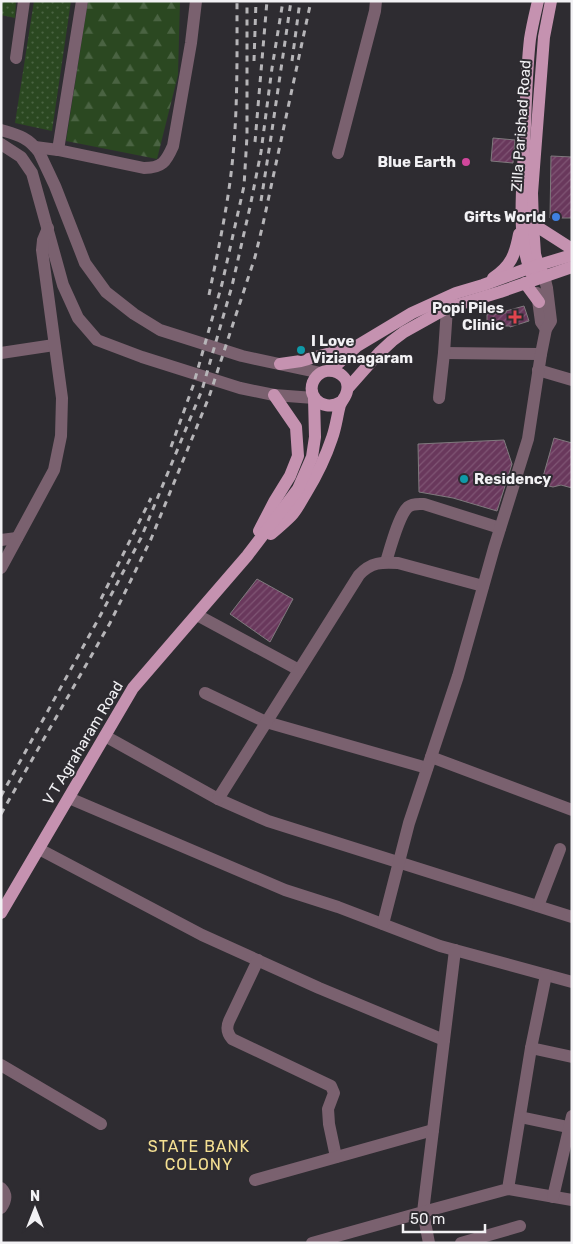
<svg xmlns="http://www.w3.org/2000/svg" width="573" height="1244" font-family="Rubik,sans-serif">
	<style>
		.forest { fill: url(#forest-firs) }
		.park { fill: url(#park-dots) }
		.building { fill: url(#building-hatch); stroke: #7f797d }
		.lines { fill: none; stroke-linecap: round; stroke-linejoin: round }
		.minor { stroke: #7a616f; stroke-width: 12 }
		.major { stroke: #c592b0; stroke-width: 12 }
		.rail { stroke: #b6b5b8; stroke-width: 3; stroke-dasharray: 6 6; stroke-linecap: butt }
		.hotel-dot { fill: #d1479c; stroke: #2e2c31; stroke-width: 2 }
		.shop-dot { fill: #3f7fe0; stroke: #2e2c31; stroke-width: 2 }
		.health-dot { fill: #e0444e; stroke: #2e2c31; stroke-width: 2 }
		.culture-dot { fill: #0f9aa8; stroke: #2e2c31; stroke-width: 2 }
		.labels { text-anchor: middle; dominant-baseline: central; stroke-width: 4; stroke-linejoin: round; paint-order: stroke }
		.street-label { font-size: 15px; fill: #f2f1f4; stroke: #2e2c31 }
		.poi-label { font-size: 15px; font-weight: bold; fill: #f2f1f4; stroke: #2e2c31; text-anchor: end }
		.neighbourhood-label { font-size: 16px; letter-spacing: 1px; fill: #f5e092; stroke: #2e2c31 }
	</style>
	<defs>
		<pattern id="forest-firs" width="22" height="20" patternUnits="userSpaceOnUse" patternTransform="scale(1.25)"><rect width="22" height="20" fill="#2b4821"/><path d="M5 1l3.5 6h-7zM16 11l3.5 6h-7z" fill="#4a6342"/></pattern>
		<pattern id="park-dots" width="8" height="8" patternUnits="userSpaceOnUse" patternTransform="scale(1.25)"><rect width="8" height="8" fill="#2b4821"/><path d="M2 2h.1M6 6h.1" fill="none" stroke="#4a6342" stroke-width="1.8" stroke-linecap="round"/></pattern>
		<pattern id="building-hatch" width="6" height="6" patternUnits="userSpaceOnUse" patternTransform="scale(1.25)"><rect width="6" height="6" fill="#69385c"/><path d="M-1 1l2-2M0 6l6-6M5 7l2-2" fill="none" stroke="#7f5574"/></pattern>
	</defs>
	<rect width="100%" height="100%" fill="#2e2c31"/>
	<polygon class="forest" points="88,1 180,1 178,75 157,159 66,141"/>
	<g class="park">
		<polygon points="1,1 16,1 15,18 1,15"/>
		<polygon points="34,1 71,1 52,131 15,123"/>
	</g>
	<g class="building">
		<polygon points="493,138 515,140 513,163 491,161"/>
		<polygon points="551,156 572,157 572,218 550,218"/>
		<polygon points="524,306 529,321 510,327 510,326 487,326 487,314 506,313 506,311"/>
		<polygon points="554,438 572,443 572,488 561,485 553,487 541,484"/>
		<polygon points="504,440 512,464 497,511 453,498 419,492 418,444"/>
		<polygon points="257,579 293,599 270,642 230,614"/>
	</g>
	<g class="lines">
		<g class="minor">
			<polyline points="16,58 24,1"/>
			<path d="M1 130C18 135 28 137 39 152L55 186 85 263 106 292 134 314 160 330 242 356 321 373"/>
			<polyline points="1,144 21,157 32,173 63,285 78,318 97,340 142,357 240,388 274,395 314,398"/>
			<path d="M35 147 58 150 144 168C162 168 166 162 173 146L191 43 196 1"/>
			<polyline points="58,150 82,1"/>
			<polyline points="338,153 375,11 376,1"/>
			<polyline points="537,293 541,322 546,329"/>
			<polyline points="1,353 54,345"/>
			<polyline points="444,353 541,354"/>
			<polyline points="538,370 572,380"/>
			<polyline points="439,398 444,353 447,308"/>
			<polyline points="1,540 17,538"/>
			<path d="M386 562C390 549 399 515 408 507 413 503 419 504 424 504L500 528"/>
			<polyline points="1,568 54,470 61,436 62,398 42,250 43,240 48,228"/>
			<polyline points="197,615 299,670"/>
			<polyline points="205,693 266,722 427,768"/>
			<polyline points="105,736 218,799 268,821 572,917"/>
			<polyline points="431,757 572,810"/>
			<polyline points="69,798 285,890 338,907 440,946 572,982"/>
			<path d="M218 799 359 575C371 562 382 562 398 563L483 586"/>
			<polyline points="39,849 202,935 319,988 444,1040"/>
			<polyline points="538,906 560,849"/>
			<polyline points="383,924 409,823 458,676 494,548 528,439 541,354 546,329 551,321 547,288 544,276"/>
			<path d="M258 960 229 1021C226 1028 227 1033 232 1039L331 1086 334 1093 328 1109 329 1124 336 1157"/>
			<polyline points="531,1048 572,1057"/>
			<polyline points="1,1065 101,1124"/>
			<polyline points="520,1117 572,1128"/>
			<polyline points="255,1180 433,1130"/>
			<path d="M1 1188C8 1195 6 1201 1 1208"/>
			<polyline points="508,1189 572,1200"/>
			<polyline points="553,1197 572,1116"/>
			<polyline points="312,1243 423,1212 455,950"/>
			<polyline points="429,1243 423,1212 508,1189 531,1048 546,975"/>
			<polyline points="461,1243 520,1226"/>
		</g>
		<g class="major">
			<polyline points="533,224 572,249"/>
			<polyline points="544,276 538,265 535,254 533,224 532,193 544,37 551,1"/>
			<path d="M493 278C511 266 515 255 519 234"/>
			<path d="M534 279C515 241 523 188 524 146 526 111 526 74 530 39 532 26 535 14 538 1"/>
			<polyline points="525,283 539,302"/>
			<polyline points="280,364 301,361 353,347"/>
			<polyline points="331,370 357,346 412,313 456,293 483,285 529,268 572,255"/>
			<polyline points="348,388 379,353 392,341 404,332 447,308 500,292 572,267"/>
			<polyline points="259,531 274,502 290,476 298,456 296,427 274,395"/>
			<path d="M271 534C278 528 285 522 291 516 297 510 301 501 306 493 317 475 325 459 332 438 336 427 337 416 340 405 342 400 346 397 347 391 351 374 328 364 317 376 302 392 321 414 341 402"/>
			<polyline points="1,913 133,688 247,556 298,489 312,457 315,437 314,398"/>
		</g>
		<g class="rail">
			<polyline points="254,61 256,1"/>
			<polyline points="292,61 300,1"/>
			<polyline points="255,142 267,1"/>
			<polyline points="261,201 271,137 291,1"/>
			<path d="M209 295C217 255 226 215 231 174 238 117 237 59 237 1"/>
			<polyline points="171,447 193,386 222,284 244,186 247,136 247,1"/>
			<polyline points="101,599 151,498"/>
			<polyline points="1,796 99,618 141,538 202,390 232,286 250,207 261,152 272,68 283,1"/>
			<polyline points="1,814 110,623 151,539 209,397 255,257 263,224 311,1"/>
		</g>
	</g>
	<circle class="hotel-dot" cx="466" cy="162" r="5"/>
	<circle class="shop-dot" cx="556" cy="217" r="5"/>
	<path class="health-dot" d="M512.5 309.5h5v5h5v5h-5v5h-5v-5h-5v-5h5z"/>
	<g class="culture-dot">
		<circle cx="301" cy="350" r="5"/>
		<circle cx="464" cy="479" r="5"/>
	</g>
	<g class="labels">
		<g class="street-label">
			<text transform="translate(521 126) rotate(-86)">Zilla Parishad Road</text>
			<text transform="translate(83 743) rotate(-59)">V T Agraharam Road</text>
		</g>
		<g class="poi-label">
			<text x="456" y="162">Blue Earth</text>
			<text x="546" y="217">Gifts World</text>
			<text x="504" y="308">Popi Piles<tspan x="504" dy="17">Clinic</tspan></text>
			<text x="311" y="341" text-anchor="start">I Love<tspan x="311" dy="17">Vizianagaram</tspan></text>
			<text x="474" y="479" text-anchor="start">Residency</text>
		</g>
		<g class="neighbourhood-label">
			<text x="199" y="1146">STATE BANK<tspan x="199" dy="18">COLONY</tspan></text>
		</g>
	</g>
	<rect width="573" height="1244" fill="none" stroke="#f2f1f4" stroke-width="5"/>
	<g transform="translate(35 1209)" stroke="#2e2c31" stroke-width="4" paint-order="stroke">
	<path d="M0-4L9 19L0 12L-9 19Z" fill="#f2f1f4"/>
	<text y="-8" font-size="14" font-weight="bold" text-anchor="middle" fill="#f2f1f4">N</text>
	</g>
	<path d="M403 1224v8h82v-8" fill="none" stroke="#f2f1f4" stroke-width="2.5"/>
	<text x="410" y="1224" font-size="15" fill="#f2f1f4" stroke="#2e2c31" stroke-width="4" paint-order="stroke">50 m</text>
</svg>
